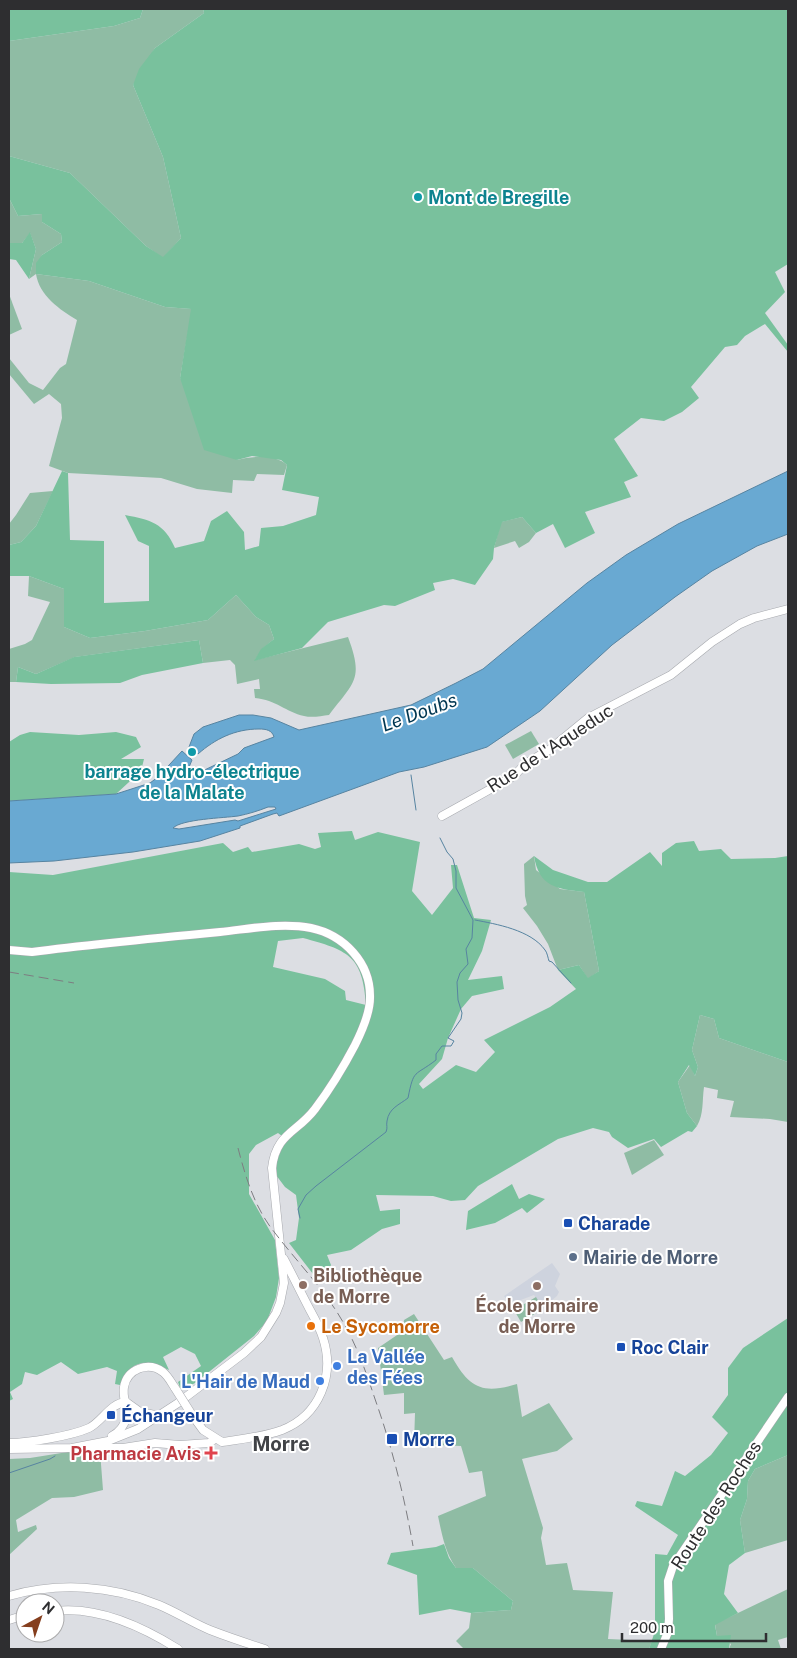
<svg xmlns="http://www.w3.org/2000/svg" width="797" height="1658" font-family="'Public Sans',sans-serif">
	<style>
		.built { fill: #ced3de }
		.green { fill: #8fbca4 }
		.forest { fill: #79c19d; fill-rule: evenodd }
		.water { fill: #69a9d2; stroke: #5784a1; fill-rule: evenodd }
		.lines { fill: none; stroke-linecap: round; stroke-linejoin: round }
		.stream { stroke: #5784a1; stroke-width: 1 }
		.secondary-casing { stroke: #a7a9ae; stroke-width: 9 }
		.secondary { stroke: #fff; stroke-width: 8 }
		.rail { stroke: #7d7d81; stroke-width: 1; stroke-dasharray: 10 5; stroke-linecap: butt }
		.secondary-bridge-casing { stroke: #a7a9ae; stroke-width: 9; stroke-linecap: butt }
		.secondary-bridge { stroke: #fff; stroke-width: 8 }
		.culture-dot { fill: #0f9aa8; stroke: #fff; stroke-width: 2 }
		.transit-dot { fill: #1a4fb4; stroke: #fff; stroke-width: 2 }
		.service-dot { fill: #5c6f8a; stroke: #fff; stroke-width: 2 }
		.education-dot { fill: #8d6e63; stroke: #fff; stroke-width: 2 }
		.food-dot { fill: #e8710a; stroke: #fff; stroke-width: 2 }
		.shop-dot { fill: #3f7fe0; stroke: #fff; stroke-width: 2 }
		.health-dot { fill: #e0444e; stroke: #fff; stroke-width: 2 }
		.labels { text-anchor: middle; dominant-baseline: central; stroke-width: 4; stroke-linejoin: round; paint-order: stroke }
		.culture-label { font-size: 18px; font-weight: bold; fill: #0d838f; stroke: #fff; text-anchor: start }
		.street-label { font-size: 18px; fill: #2e2e30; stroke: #fff }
		.transit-label { font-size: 18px; font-weight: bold; fill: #164399; stroke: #fff; text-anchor: start }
		.service-label { font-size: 18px; font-weight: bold; fill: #4e5e75; stroke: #fff; text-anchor: start }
		.education-label { font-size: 18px; font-weight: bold; fill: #785e54; stroke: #fff; text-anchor: start }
		.food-label { font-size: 18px; font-weight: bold; fill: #c56008; stroke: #fff; text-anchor: start }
		.shop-label { font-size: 18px; font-weight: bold; fill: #366cbe; stroke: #fff; text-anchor: start }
		.health-label { font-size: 18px; font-weight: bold; fill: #be3a42; stroke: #fff; text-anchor: end }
		.water-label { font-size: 19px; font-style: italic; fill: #003752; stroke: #fff }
		.quarter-label { font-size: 20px; font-weight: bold; fill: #404246; stroke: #fff }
	</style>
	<rect width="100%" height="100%" fill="#dcdee3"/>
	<polygon class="built" points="552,1263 560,1274 555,1286 559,1292 557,1296 547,1304 546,1307 543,1309 534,1295 510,1304 504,1296"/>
	<g class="green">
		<polygon points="143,9 203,9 204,13 155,48 133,85 163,157 181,238 163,258 146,246 70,173 9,156 9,41 114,26 140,18"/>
		<path d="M9 198 18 216 42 214V222L61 234 62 242 42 255 36 274 89 281 165 307 192 309 180 378 237 460C252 456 275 454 287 465L284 475 257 474 254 481 233 480 232 493 197 489 161 478 68 473 49 466 62 418 61 404 49 394 34 404 9 374V358L29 383 43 390 60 368 66 364 77 320C60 310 39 295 36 274L29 279 36 249 30 233 22 243H9Z"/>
		<polygon points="9,294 22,329 9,335"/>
		<polygon points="53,491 36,526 21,542 9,545 9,524 16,515 30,493"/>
		<polygon points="522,517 536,533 529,542 519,548 515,541 494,548 501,522"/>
		<path d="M29 576 64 589V627L90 638 145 631 208 620 236 595 256 617 269 625 274 639 262 649 255 660 348 637C364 680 354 682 329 715 321 716 312 718 304 716 286 712 276 700 255 698L254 689H260L259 679 237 684 235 665 230 660 203 663 199 640 75 657 36 674 18 667 16 682H9V649L25 644 32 640 50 602 28 596Z"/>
		<polygon points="531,731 539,744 513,759 505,745"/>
		<polygon points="534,856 536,870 560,889 584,892 599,971 588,979 579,965 558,970 548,944 537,926 523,908 527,905 525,896 524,864"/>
		<path d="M700 1015 714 1019 719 1038 788 1062V1122L770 1119 730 1117 734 1101 717 1098 718 1090 704 1087C702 1101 704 1114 697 1126L687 1113 678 1082 690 1065 695 1076 698 1067 692 1050Z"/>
		<polygon points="654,1140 664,1155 632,1175 624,1153"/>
		<polygon points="536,1297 543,1309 521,1322 514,1310"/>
		<path d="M414 1314 444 1360 452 1357C470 1389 483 1394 517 1384L522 1417 549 1403 573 1439 557 1451 522 1459 543 1528 541 1538 546 1565 567 1563 573 1590 613 1592 608 1639 652 1641 649 1649H464L456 1641 469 1628 471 1613 511 1610 513 1601 473 1568H456C445 1552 442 1535 438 1516L486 1496 482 1471 469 1473 461 1446 414 1444 415 1413 404 1414V1393L384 1395 378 1348 403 1331 404 1320Z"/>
		<polygon points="74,1451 100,1451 103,1490 74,1497 52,1498 16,1520 18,1532 36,1525 37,1529 9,1555 9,1459 30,1458"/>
		<polygon points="788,1455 788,1540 745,1553 740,1520 747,1499 748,1481 755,1469"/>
		<polygon points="788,1589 788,1637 778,1640 781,1649 729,1649 731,1644 717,1636 715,1624"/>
	</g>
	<g class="forest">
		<polygon points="9,9 143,9 140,18 114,26 9,41"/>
		<path d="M203 9H788V264L775 272 785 292 765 313 788 345V352L765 324 745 336 737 345 725 347 691 387 699 398 682 412 664 421 641 418 614 439 638 476 624 482 631 497 585 512 595 533 565 548 553 524 536 533 522 517 502 522 494 548 493 559 475 585 453 579 433 583 435 590 395 606 384 605 328 622 302 648 254 661 261 649 274 639 269 625 256 617 236 595 208 620 145 631 90 638 64 627V589L29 576H9V545L21 542 36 526 62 471 68 473 70 540 104 541V603L149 601V546L138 541 125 515C151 520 164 523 175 548L204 541 211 521 227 511 244 532 245 550 259 546 261 528 283 526 316 515 319 497 282 490 287 465 281 460 252 456 237 460 204 450 180 378 191 309 165 307 89 281 36 274V263L42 255 62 242 61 234 42 222V214L18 216 9 198V156L70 173 146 246 163 257 181 238 163 157 133 85 139 69 155 48 204 13Z"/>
		<polygon points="30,232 36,249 29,279 16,260 9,259 9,243 22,243"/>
		<polygon points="199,640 203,663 142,675 120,683 51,684 16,682 18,667 36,674 74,657"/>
		<polygon points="30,732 79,735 116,732 136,737 141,747 121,759 144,759 141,771 116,794 9,801 9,742 20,735"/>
		<path d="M352 831 355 840 378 832 420 842 412 891 432 915 453 888 451 865H457L474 918 491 920 482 951 468 980 502 976 504 989 472 996 461 1009 448 1038 442 1059 419 1084 423 1089 456 1065 476 1072 495 1052 484 1040 550 1007 576 989 558 970 579 965 588 978 599 971 584 892C557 889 539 887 534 856L553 870 588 882H607L650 852 662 866V853L676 843 694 841 699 851 721 849 731 859 775 858 788 856V1062L719 1038 714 1019 700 1015 692 1050 698 1067 695 1076 689 1065 678 1082 687 1113 697 1126 692 1132 688 1131 661 1147 654 1139 628 1148 612 1137 609 1132 593 1128 558 1139 478 1186 465 1200 451 1201 433 1196 376 1195 380 1211 400 1209V1224L382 1229 351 1250 327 1255 331 1265 323 1281 320 1283 289 1243 296 1240 299 1218 296 1195 285 1187 276 1175 277 1160 286 1139 278 1133 256 1145 249 1154V1194L275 1240 279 1278 276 1297 267 1321 254 1336 195 1383 181 1390 178 1382 201 1366 195 1354 181 1347 163 1357 169 1370C145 1359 132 1359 120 1385L115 1384 117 1371 107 1367 78 1374 61 1362 37 1375 25 1372 22 1384 10 1392 13 1399 9 1401V872L53 875 223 843 233 852 248 847 252 852 299 844 315 849 321 847 318 833ZM303 938C347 950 363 955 366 1005L346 1000 345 991 325 979 273 967 278 941Z"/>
		<polygon points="512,1184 519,1199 529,1194 545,1199 527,1213 522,1208 495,1223 466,1230 468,1211"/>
		<polygon points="788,1318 788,1455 755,1469 748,1481 747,1499 740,1520 745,1553 729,1565 724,1594 738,1613 715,1625 717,1636 731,1635 729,1649 649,1649 655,1631 655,1554 667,1555 678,1535 635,1506 637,1501 662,1506 675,1471 685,1476 711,1455 728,1433 712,1417 728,1395 728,1368 743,1348"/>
		<polygon points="444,1544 449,1558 456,1568 473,1568 513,1601 511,1610 471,1613 450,1609 419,1615 417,1575 387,1564 391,1553 436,1547"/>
	</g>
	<path class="water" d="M788 471V534L757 546 712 571 675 597 612 645 540 711 487 747 424 767 399 772 279 816 277 813 273 814 240 826V828L200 841 133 852 54 861 9 863V801L116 794 150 783 158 777 182 751 192 760 187 772 192 776 238 754 244 748 274 737C272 730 266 729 259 729 235 729 215 739 198 754L189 747 194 734 203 727 239 715H253L271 718 299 730 411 705 456 683 483 669 587 583 626 555 678 524ZM268 807H275L276 809 238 821 235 820 179 829 173 828C182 819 224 818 238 816 248 814 258 811 268 807Z"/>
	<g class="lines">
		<g class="stream">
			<polyline points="411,775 416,810"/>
			<path d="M475 920C496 924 531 930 545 950 547 952 548 958 549 961L552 962 571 983"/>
			<path d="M300 1218 298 1209 306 1195 316 1186 386 1132C388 1127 386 1126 387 1121 389 1108 399 1105 408 1098 414 1068 414 1077 436 1060V1054L442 1046H451L454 1041 448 1038 461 1019 462 1013 458 1000 457 982 460 973 468 964 466 949 472 938 473 920 456 888V871L453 859 447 852 440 838"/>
			<polyline points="9,1473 50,1459 55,1456"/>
		</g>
		<defs>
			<g id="secondary">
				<polyline points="442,816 514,776 525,764 549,750 588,718 671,675 712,642 740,624 754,618 788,609"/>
				<path d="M9 950 32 952C94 944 157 938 220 932 249 929 282 922 311 928 344 935 371 963 370 998 370 1013 362 1031 355 1045 344 1066 330 1089 315 1109 297 1133 276 1133 272 1168L284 1283 280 1303 276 1313 261 1337 244 1353 178 1403 138 1429 108 1441 72 1448 9 1449"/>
				<polyline points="126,1402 140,1412 160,1416"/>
				<path d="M192 1415 203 1430 222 1442C242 1439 263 1437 282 1430 320 1415 335 1375 323 1338 320 1328 315 1319 310 1310 301 1293 293 1276 284 1259"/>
				<path d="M112 1436C119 1432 124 1427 126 1418 128 1407 122 1398 124 1387 127 1369 148 1361 163 1372 168 1376 171 1382 175 1388"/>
				<path d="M9 1443C28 1443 71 1436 89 1428 102 1422 110 1403 126 1402"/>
				<polyline points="87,1448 123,1448 155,1443 180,1445 209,1443 215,1439"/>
				<path d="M9 1596C58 1582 111 1585 159 1605 176 1612 193 1623 210 1630 228 1637 246 1643 265 1649"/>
				<path d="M55 1611C98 1606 143 1627 178 1649"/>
				<polyline points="9,1620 25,1615"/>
				<polyline points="661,1649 668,1632 669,1619 668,1581 673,1566 788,1397"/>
			</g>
		</defs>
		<use href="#secondary" class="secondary-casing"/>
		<use href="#secondary" class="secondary"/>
		<g class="rail">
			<polyline points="9,972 74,983"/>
			<path d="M238 1148C245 1175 253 1202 269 1225 293 1258 323 1287 343 1322 357 1346 366 1372 375 1399 392 1447 404 1495 413 1546"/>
		</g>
		<defs>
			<polyline id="secondary-bridge" points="175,1388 192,1415"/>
		</defs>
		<use href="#secondary-bridge" class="secondary-bridge-casing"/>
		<use href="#secondary-bridge" class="secondary-bridge"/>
	</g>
	<g class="culture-dot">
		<circle cx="418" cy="197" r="5"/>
		<circle cx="192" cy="752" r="5"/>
	</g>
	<g class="transit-dot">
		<rect x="563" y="1218" width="10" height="10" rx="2.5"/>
		<rect x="616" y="1342" width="10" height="10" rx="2.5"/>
		<rect x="106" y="1410" width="10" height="10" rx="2.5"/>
		<rect x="386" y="1433" width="12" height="12" rx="2.5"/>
	</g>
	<circle class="service-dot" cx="573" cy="1257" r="5"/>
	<g class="education-dot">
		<circle cx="303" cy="1285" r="5"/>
		<circle cx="537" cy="1286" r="5"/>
	</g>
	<circle class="food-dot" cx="311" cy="1326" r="5"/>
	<g class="shop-dot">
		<circle cx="337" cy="1366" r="5"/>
		<circle cx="320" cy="1381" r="5"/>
	</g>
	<path class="health-dot" d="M208.5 1445.5h5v5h5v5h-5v5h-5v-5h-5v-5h5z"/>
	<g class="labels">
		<g class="culture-label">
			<text x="428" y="197">Mont de Bregille</text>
			<text x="192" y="771" text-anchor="middle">barrage hydro-électrique<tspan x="192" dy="21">de la Malate</tspan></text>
		</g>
		<g class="street-label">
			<text transform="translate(550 748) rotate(-33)">Rue de l'Aqueduc</text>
			<text transform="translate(716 1505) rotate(-57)">Route des Roches</text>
		</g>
		<g class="transit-label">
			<text x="578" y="1223">Charade</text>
			<text x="631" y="1347">Roc Clair</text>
			<text x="121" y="1415">Échangeur</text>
			<text x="403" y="1439">Morre</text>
		</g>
		<g class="service-label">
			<text x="583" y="1257">Mairie de Morre</text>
		</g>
		<g class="education-label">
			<text x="313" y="1275">Bibliothèque<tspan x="313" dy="21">de Morre</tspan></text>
			<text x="537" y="1305" text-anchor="middle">École primaire<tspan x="537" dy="21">de Morre</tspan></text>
		</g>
		<g class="food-label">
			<text x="321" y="1326">Le Sycomorre</text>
		</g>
		<g class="shop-label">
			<text x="347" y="1356">La Vallée<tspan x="347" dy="21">des Fées</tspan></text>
			<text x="310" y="1381" text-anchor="end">L'Hair de Maud</text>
		</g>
		<g class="health-label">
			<text x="201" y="1453">Pharmacie Avis</text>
		</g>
		<g class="water-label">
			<text transform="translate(419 712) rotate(-20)">Le Doubs</text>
		</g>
		<g class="quarter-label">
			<text x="281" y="1444">Morre</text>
		</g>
	</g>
	<rect width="797" height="1658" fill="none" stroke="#2e2e30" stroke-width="20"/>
	<g transform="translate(40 1618) rotate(40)"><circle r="24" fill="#ffffff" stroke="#ababac"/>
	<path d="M0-4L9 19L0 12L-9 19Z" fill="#853e1d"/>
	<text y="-8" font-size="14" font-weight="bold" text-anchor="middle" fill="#2e2e30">N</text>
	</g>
	<path d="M622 1633v8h144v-8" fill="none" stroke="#2e2e30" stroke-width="2.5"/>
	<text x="630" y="1633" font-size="15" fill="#2e2e30" stroke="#ffffff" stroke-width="4" paint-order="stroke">200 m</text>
</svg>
